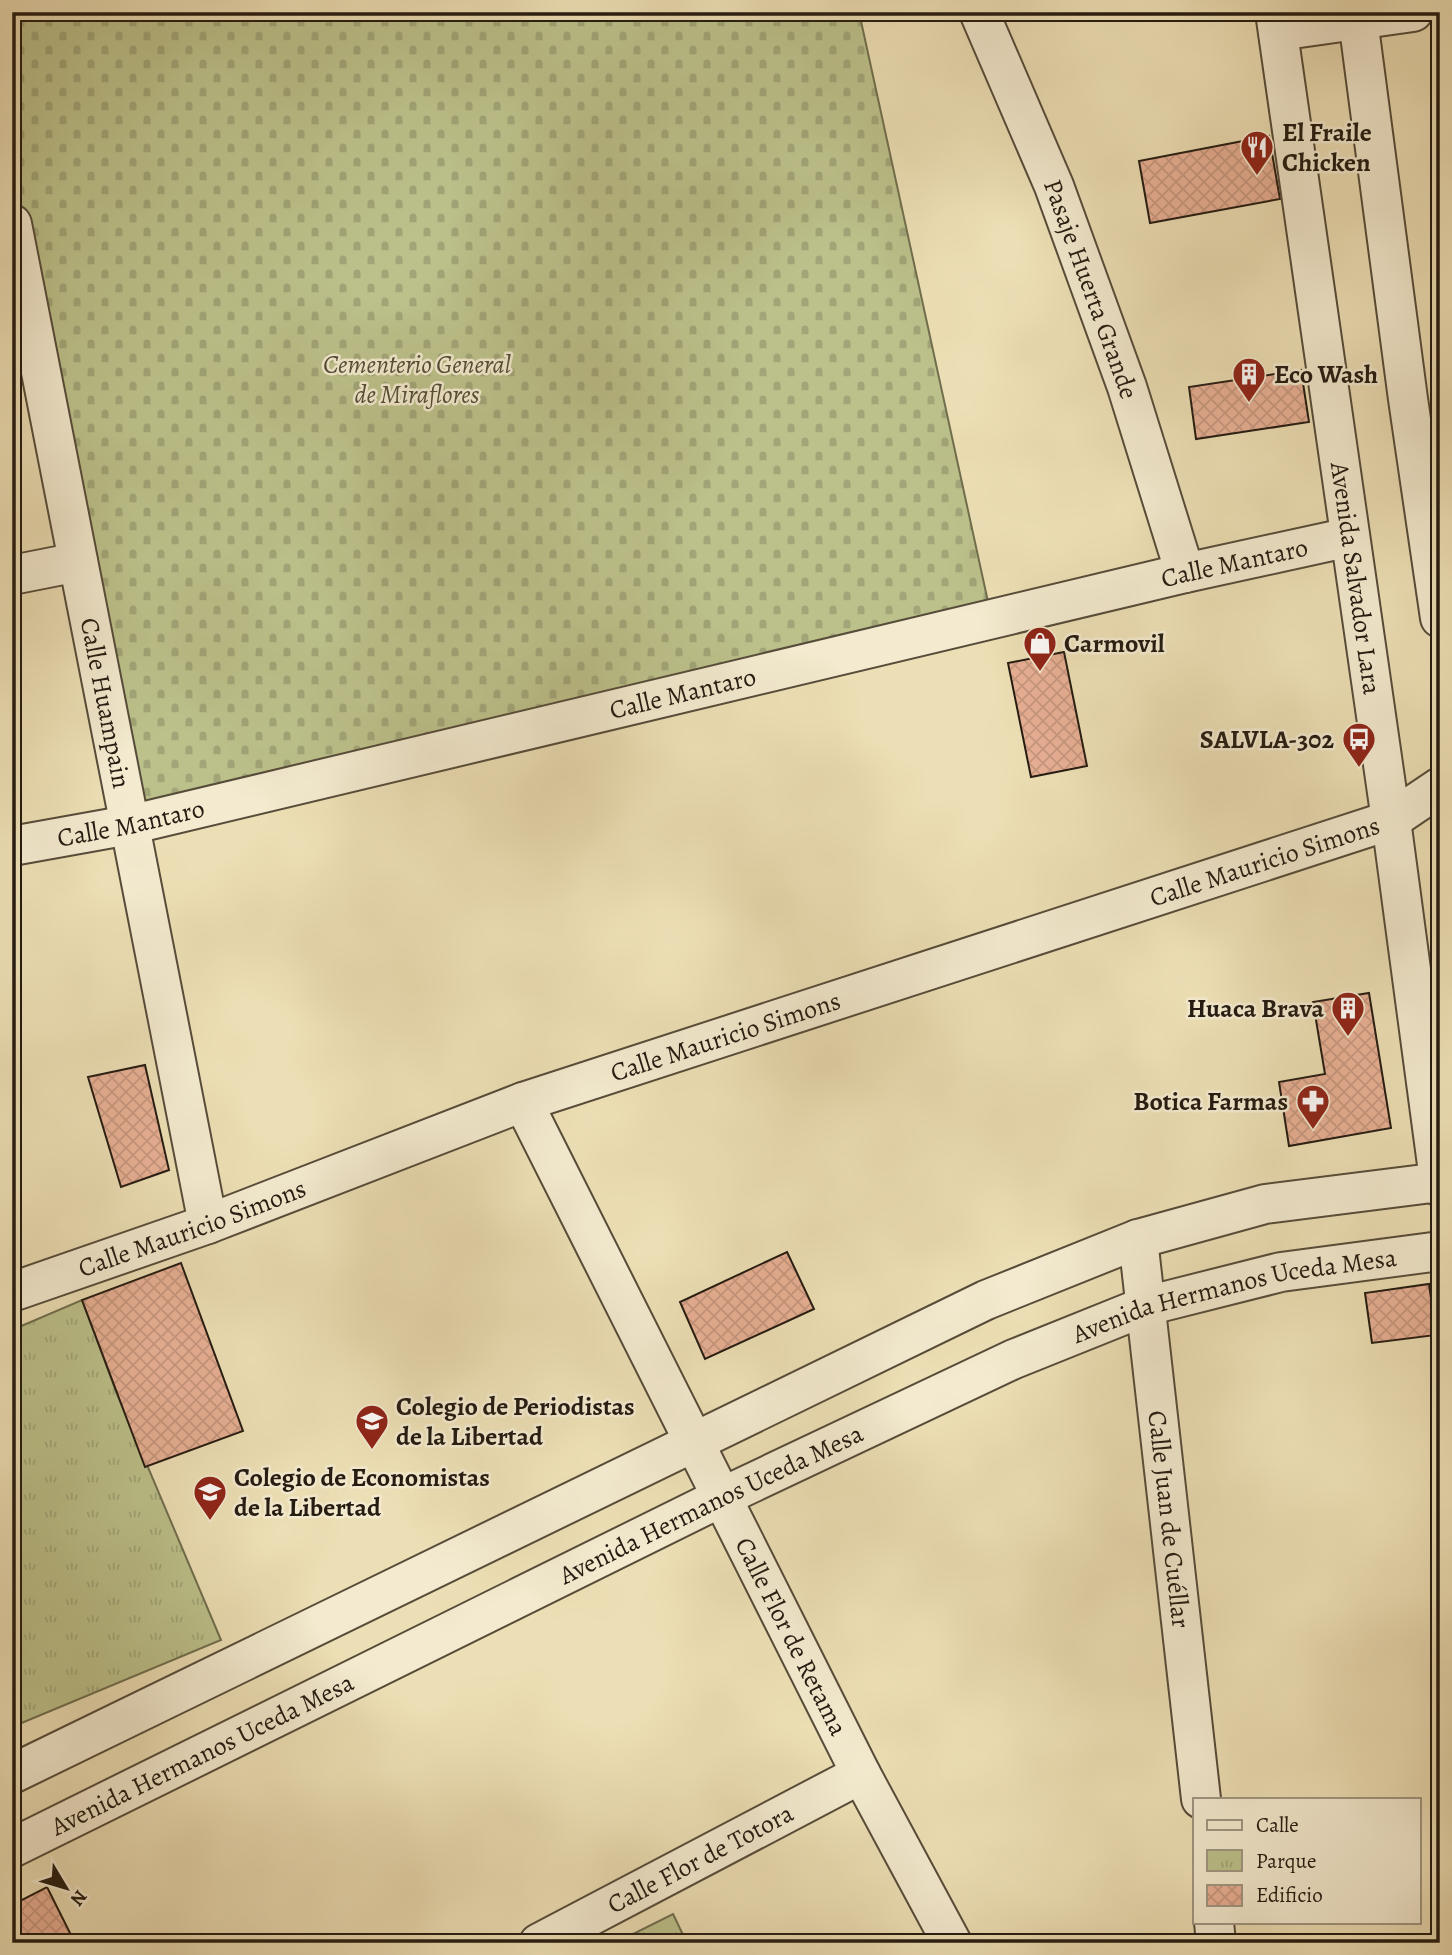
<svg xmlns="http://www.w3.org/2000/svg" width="1452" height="1955" font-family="Alegreya,serif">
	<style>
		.cemetery { fill: url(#cemetery-stones); stroke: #706e4e; stroke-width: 2 }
		.park { fill: url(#park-tufts); stroke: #706e4e; stroke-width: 2 }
		.building { fill: url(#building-cross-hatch); stroke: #241b11; stroke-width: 2 }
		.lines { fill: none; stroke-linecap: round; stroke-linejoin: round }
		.minor-casing { stroke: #564c3a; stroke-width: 42 }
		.minor { stroke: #f3eacf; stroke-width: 38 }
		.labels { text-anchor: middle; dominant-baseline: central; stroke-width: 5; stroke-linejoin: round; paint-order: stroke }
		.poi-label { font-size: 26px; font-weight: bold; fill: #241b11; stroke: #f3eacf; text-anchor: start }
		.street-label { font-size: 26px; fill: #241b11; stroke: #f3eacf }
		.park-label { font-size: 26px; font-style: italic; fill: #524d36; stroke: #f3eacf }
	</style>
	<defs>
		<pattern id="cemetery-stones" width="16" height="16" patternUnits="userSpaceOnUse" patternTransform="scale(1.75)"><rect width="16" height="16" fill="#bcc18b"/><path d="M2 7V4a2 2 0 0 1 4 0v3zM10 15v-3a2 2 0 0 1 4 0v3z" fill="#a1a577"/></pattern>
		<pattern id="park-tufts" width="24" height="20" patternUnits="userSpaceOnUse" patternTransform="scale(1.75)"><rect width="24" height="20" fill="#bcc18b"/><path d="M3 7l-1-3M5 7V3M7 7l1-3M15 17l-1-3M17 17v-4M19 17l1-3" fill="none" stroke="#a1a577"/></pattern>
		<pattern id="building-cross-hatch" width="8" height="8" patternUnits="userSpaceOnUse" patternTransform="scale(1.75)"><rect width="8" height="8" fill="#e8b095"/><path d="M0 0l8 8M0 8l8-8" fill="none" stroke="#c7977f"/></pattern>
	</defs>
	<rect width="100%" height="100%" fill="#eddfb5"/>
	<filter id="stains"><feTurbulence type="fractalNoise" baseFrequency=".00286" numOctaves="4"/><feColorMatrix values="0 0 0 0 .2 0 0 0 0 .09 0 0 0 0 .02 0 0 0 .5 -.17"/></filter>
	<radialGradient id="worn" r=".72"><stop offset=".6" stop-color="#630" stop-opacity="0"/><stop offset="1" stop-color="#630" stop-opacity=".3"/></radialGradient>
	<polygon class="cemetery" points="12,12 859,12 992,620 129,825 12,224"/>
	<g class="park">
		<polygon points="82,1300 117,1394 221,1640 12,1727 12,1330"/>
		<polygon points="673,1914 687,1943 615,1943"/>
	</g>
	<g class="building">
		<polygon points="1269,136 1280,199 1150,223 1139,161"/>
		<polygon points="1301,370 1309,422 1196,439 1189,387"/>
		<polygon points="1064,652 1087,766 1031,777 1008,663"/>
		<polygon points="1369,993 1391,1128 1289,1146 1279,1082 1325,1074 1313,1002"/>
		<polygon points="145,1065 169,1170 121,1187 88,1077"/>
		<polygon points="787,1252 814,1309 705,1359 680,1302"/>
		<polygon points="181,1263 243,1431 145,1467 82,1300"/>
		<polygon points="1429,1284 1436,1335 1372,1343 1365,1293"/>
		<polygon points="47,1887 75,1943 12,1943 12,1905"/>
	</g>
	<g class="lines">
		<defs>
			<g id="minor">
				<path id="s1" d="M979 12 1054 186 1127 387 1185 573"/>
				<path id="s2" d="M1275 12 1391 820 1440 1187"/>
				<polyline points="1357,12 1408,399 1440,618"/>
				<polyline points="1278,31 1413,12"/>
				<path id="s3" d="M12 224 208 1224"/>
				<polyline points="12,575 78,562"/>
				<path id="s4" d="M12 846 129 825 1185 573 1350 537"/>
				<path id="s5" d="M523 1102 861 1774 952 1943"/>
				<path id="s6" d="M1138 1239 1201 1799"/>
				<path id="s7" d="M12 1292 208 1224 523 1102 1391 820 1440 787"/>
				<polyline points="12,1774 986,1300 1138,1239 1265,1204 1440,1182"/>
				<path id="s8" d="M12 1848 722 1497 1014 1359 1146 1306 1281 1272 1440 1251"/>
				<polyline points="1214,1922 1216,1943"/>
				<path id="s9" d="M539 1943 861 1774"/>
			</g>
		</defs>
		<use href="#minor" class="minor-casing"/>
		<use href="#minor" class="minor"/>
	</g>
	<defs>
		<symbol id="restaurant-pin" viewBox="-11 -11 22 30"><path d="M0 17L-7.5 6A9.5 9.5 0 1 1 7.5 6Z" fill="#8f2418" stroke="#f3eacf"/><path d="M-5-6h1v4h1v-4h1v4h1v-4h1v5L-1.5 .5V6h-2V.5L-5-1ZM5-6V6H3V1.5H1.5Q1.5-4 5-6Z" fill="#fff"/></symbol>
		<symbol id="building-pin" viewBox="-11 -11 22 30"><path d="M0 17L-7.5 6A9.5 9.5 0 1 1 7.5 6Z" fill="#8f2418" stroke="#f3eacf"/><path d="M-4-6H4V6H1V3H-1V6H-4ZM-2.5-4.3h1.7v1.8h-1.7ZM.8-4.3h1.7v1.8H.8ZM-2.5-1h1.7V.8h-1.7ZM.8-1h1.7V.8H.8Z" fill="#fff"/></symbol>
		<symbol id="shop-pin" viewBox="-11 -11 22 30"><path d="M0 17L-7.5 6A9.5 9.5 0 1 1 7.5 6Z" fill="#8f2418" stroke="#f3eacf"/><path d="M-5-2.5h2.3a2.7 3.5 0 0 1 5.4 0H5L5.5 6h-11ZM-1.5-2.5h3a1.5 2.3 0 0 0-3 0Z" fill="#fff"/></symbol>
		<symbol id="bus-pin" viewBox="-11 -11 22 30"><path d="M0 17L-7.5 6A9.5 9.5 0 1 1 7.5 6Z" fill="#8f2418" stroke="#f3eacf"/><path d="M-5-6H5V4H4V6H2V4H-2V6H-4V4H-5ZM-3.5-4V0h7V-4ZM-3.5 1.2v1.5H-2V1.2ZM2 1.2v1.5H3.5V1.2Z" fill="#fff"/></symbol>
		<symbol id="pharmacy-pin" viewBox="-11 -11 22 30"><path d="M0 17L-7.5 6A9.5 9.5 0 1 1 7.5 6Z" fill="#8f2418" stroke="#f3eacf"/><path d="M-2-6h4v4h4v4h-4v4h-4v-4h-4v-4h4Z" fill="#fff"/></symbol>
		<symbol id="school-pin" viewBox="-11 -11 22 30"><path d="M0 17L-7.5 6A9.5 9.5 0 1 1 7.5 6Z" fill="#8f2418" stroke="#f3eacf"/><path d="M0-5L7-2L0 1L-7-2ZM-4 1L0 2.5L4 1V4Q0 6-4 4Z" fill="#fff"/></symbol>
	</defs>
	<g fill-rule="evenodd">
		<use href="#restaurant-pin" x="1238" y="128" width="38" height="52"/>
		<use href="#building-pin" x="1230" y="355" width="38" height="52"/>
		<use href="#shop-pin" x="1021" y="624" width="38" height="52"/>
		<use href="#bus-pin" x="1340" y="720" width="38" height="52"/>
		<use href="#building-pin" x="1329" y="989" width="38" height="52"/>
		<use href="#pharmacy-pin" x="1294" y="1082" width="38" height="52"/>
		<use href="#school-pin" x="353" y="1402" width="38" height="52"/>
		<use href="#school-pin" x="191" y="1473" width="38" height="52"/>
	</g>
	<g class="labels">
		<g class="poi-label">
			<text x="1282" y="132">El Fraile<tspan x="1282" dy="30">Chicken</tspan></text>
			<text x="1274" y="374">Eco Wash</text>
			<text x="1064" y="643">Carmovil</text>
			<text x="1334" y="739" text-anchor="end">SALVLA-302</text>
			<text x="1324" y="1008" text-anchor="end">Huaca Brava</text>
			<text x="1288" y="1101" text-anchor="end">Botica Farmas</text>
			<text x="396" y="1406">Colegio de Periodistas<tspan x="396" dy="30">de la Libertad</tspan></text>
			<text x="234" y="1477">Colegio de Economistas<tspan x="234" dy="30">de la Libertad</tspan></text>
		</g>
		<g class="street-label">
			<text stroke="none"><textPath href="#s1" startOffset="299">Pasaje Huerta Grande</textPath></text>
			<text stroke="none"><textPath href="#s4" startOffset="1255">Calle Mantaro</textPath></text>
			<text stroke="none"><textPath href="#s2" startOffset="572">Avenida Salvador Lara</textPath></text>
			<text stroke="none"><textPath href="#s4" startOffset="688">Calle Mantaro</textPath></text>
			<text stroke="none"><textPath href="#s3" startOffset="488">Calle Huampain</textPath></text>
			<text stroke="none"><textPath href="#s4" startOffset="121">Calle Mantaro</textPath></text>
			<text stroke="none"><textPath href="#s7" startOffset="1325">Calle Mauricio Simons</textPath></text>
			<text stroke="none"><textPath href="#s7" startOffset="758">Calle Mauricio Simons</textPath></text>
			<text stroke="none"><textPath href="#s7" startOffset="191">Calle Mauricio Simons</textPath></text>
			<text stroke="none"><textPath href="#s8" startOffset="1346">Avenida Hermanos Uceda Mesa</textPath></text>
			<text stroke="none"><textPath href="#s8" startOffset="779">Avenida Hermanos Uceda Mesa</textPath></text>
			<text stroke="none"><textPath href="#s6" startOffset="282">Calle Juan de Cuéllar</textPath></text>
			<text stroke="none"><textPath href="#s5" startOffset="598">Calle Flor de Retama</textPath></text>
			<text stroke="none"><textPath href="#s8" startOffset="212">Avenida Hermanos Uceda Mesa</textPath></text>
			<text stroke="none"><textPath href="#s9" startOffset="182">Calle Flor de Totora</textPath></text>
		</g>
		<g class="park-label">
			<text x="417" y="364">Cementerio General<tspan x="417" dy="30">de Miraflores</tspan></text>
		</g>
	</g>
	<rect width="1452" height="1955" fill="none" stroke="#eddfb5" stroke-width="42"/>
	<rect x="14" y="14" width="1424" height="1927" fill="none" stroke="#241b11" stroke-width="3.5"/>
	<rect x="21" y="21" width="1410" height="1913" fill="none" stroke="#241b11" stroke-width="2"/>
	<rect x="1193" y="1798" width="228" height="126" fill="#f3eacf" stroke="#a09783" stroke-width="2"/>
	<rect x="1207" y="1820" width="35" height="10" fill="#f3eacf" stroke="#a09783" stroke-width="2"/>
	<text x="1256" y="1832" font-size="21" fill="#241b11">Calle</text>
	<rect x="1207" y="1850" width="35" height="21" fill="url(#park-tufts)" stroke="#a09783" stroke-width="2"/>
	<text x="1256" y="1868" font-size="21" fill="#241b11">Parque</text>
	<rect x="1207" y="1885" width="35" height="21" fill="url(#building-cross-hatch)" stroke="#a09783" stroke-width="2"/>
	<text x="1256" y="1902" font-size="21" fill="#241b11">Edificio</text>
	<g transform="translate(66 1888) rotate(128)" stroke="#f3eacf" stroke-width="5" paint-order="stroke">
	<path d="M0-5L12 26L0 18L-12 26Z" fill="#241b11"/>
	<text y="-10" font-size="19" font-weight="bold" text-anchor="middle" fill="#241b11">N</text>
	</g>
	<rect width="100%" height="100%" filter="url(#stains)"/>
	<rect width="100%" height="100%" fill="url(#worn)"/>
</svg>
